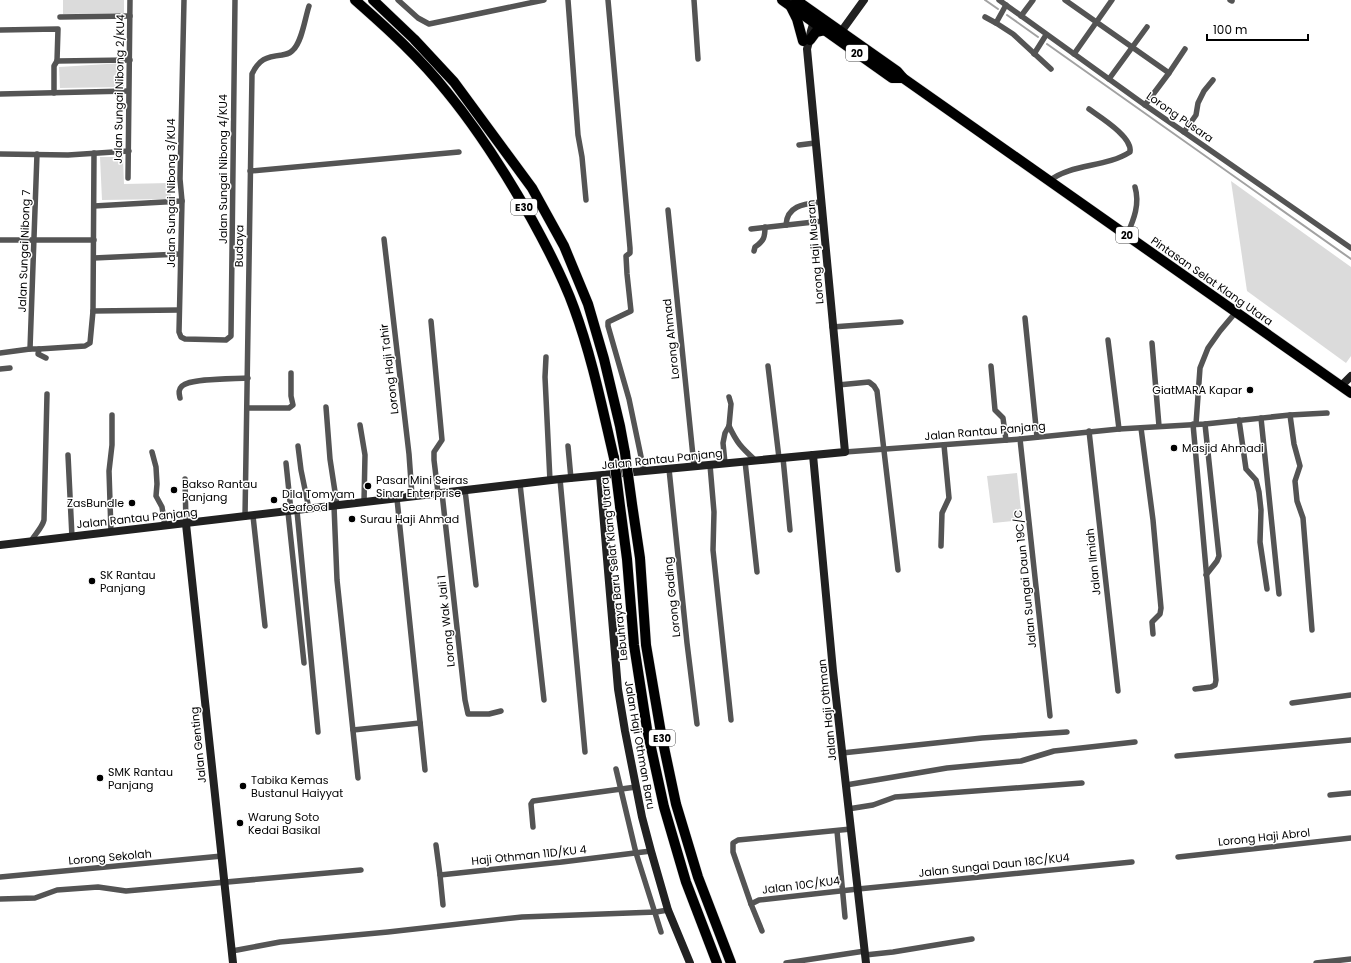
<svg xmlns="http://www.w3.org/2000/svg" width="1351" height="963" font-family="Poppins,sans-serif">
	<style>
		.green { fill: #dbdbdb }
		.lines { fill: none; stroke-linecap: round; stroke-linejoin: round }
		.stream { stroke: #a2a2a2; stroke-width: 2 }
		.highway-casing { stroke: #dbdbdb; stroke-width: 11 }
		.street { stroke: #545454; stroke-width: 5.5 }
		.secondary { stroke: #212121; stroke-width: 8 }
		.highway { stroke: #000; stroke-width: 10 }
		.highway-bridge-casing { stroke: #dbdbdb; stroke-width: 11; stroke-linecap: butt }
		.highway-bridge { stroke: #000; stroke-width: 10 }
		.poi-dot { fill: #000; stroke: #fff; stroke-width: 1.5 }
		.labels { text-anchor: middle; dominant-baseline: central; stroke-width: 3; stroke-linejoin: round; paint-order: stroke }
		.shield { fill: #fff; stroke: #4c4c4c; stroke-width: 1 }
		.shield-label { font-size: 10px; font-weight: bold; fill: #000 }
		.street-label { font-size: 11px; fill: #000; stroke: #fff }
		.poi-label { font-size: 11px; fill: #000; stroke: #fff; text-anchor: start }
	</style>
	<rect width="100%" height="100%" fill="#fff"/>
	<g class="green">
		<polygon points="63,0 124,0 124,13 63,14"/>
		<polygon points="123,63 124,87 60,88 59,67"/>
		<polygon points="100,157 123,157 124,184 170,183 171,199 102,200"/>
		<polygon points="1231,181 1351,267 1351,356 1346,363 1247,291"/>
		<polygon points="1017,473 1022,520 993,523 987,476"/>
	</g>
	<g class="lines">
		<g class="stream">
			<polyline points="985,0 998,9"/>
			<polyline points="1007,15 1038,37"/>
			<polyline points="1047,44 1351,259"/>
		</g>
		<defs>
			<g id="highway">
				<path d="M355 0C388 29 420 58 447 92 479 131 506 174 531 218 547 247 563 277 574 308 592 357 602 407 614 458"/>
				<polyline points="373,0 414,39 454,82 532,188 564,246 588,304 604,359 620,426 625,453"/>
				<polyline points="782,0 892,78 903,78"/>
				<polyline points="796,0 897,71 903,78 1351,393"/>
				<polyline points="791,7 797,19 803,41"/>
				<polyline points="810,40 816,32 825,30"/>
				<polyline points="632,504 640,558 646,645 661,733 676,804 698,877 731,963"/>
				<polyline points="620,506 627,559 634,645 647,729 664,807 686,882 717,963"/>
			</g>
		</defs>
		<use href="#highway" class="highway-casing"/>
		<g class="street">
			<polyline points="184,0 180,179 182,201 179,332 181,337 185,339 226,340 231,336 235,0"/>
			<polyline points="398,0 418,18 429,24 544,0"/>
			<polyline points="568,0 578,135 582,157 586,200"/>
			<polyline points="608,0 630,248 630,253 626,256 627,274 631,311 608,322 608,326 629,399 644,471"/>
			<polyline points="694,0 698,59"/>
			<polyline points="999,0 1145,105 1351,248"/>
			<polyline points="1065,0 1169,73 1145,105"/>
			<polyline points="1230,0 1232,1"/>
			<polyline points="1006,5 996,23 1013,34 1051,69"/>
			<polyline points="1021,16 1033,0"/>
			<polyline points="60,17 130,16"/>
			<polyline points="985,17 996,23"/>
			<polyline points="0,30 58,29 57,61 54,66 54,93"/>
			<polyline points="1034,54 1046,35"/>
			<polyline points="1074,54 1112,0"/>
			<polyline points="57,61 130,60"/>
			<polyline points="1169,73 1185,49"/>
			<polyline points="1109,79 1147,27"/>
			<polyline points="0,94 128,91"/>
			<polyline points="1184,132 1196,115 1198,103 1204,91 1213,80"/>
			<polyline points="799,145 815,143"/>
			<polyline points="0,154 68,155 129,151"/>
			<polyline points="250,171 459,152"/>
			<polyline points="128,178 130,0"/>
			<path d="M1049 181C1072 163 1105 168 1130 152 1133 137 1100 117 1089 109"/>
			<polyline points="94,206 182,201"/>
			<polyline points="668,210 694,466"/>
			<path d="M786 225C787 205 805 204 821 202"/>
			<polyline points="751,229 823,221"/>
			<path d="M1127 235C1134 219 1140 204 1135 187"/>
			<polyline points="384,239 409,454 412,496"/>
			<polyline points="0,240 94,240"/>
			<path d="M754 251 755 247C764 241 765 237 765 227"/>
			<polyline points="94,258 180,254"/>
			<polyline points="93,311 179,310"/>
			<polyline points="1025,318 1037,437"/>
			<polyline points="431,321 442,440 434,452 434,460 438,493"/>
			<polyline points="832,327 901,322"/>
			<polyline points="1108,340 1119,429"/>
			<polyline points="1152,343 1159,426"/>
			<polyline points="30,349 37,154"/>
			<polyline points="39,349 38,354 46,358"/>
			<polyline points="0,353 30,349 39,349 85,346 90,343 93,311 94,153"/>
			<polyline points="546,357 545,377 550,481"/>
			<polyline points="768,366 779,458"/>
			<polyline points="991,366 995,410 1003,418 1006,440"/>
			<polyline points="0,369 10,368"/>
			<polyline points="838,385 869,382 874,386 877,391 898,570"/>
			<path d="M180 398C179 393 178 390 182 386 191 378 234 379 248 378"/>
			<polyline points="326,407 330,459 337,505"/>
			<polyline points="247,408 289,408 293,405 291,396 291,373"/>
			<polyline points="1290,415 1294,444 1300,466 1295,481 1297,501 1303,518 1312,630"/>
			<polyline points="1261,418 1279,594"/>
			<polyline points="1239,420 1246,469 1256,480 1259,492 1261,510 1260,542 1267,589"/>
			<polyline points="1193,424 1216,680 1215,685 1211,687 1195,689"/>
			<polyline points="1196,424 1200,368 1208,348 1220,331 1236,312"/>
			<polyline points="1205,424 1219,556 1217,561 1206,575"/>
			<polyline points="360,425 365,455 364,502"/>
			<path d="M729 426C737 443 741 447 755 460"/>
			<polyline points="1141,428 1153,520 1161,608 1160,614 1152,622 1153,634"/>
			<polyline points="1089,431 1118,691"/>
			<polyline points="1020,439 1050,716"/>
			<polyline points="298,446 301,470 309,509"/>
			<polyline points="568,446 571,479"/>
			<polyline points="152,452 156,467 157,484 156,496 162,507 165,526"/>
			<polyline points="845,452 1020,439 1119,429 1205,424 1290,415 1327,413"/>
			<polyline points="68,455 72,537"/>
			<polyline points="783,458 790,530"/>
			<polyline points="745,461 757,572"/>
			<polyline points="286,463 291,511"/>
			<polyline points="725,463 723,443 725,433 729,426 731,404 729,397"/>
			<polyline points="710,465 714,512 713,550 731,720"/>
			<polyline points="669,469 687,643 697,724"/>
			<polyline points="185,479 186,524"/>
			<polyline points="560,479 585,752"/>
			<polyline points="520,484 544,700"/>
			<polyline points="465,490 476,585"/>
			<polyline points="442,493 465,700 468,714 489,714 501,711"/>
			<polyline points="397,499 425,770"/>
			<polyline points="334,506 337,580 358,778"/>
			<polyline points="297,511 318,732"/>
			<polyline points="288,512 304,663"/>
			<polyline points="253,516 265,626"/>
			<path d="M245 517 252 74C259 59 266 57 282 55 286 54 290 54 293 50 302 42 305 18 309 6"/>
			<polyline points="111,532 109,471 112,445 112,415"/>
			<path d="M31 541C35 534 42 528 44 520L47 394"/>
			<polyline points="941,546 942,513 949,498 944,445"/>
			<polyline points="1292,703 1351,695"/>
			<polyline points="353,730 420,723"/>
			<polyline points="842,753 982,738 1067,732"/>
			<polyline points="1177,756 1351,740"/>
			<polyline points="616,769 636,853 661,932"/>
			<polyline points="846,785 947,768 1021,761 1054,751 1135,742"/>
			<polyline points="1330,795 1351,793"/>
			<polyline points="848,809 873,805 895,797 1082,783"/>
			<polyline points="533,827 531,804 533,801 636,787"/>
			<polyline points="837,831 845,917"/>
			<polyline points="436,845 440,875"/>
			<polyline points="1178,857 1351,838"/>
			<polyline points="0,877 222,856"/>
			<polyline points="0,899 35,898 57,890 98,887 126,891 361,870"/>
			<polyline points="751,904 733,852 733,843 738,840 851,829"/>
			<polyline points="443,905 440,875 562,862 651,851"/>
			<polyline points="762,931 751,904 759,900 858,889 1132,862"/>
			<polyline points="232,951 280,942 388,932 522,917 656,912 668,910"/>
			<polyline points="865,955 893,952 972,939"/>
			<polyline points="786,963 865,951"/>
			<polyline points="1316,963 1351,959"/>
		</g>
		<g class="secondary">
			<polyline points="838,36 864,0"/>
			<polyline points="1341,386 1351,376"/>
			<polyline points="813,455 833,671 866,963"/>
			<polyline points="600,476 618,689 625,731 642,817 651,851 668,910 690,963"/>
			<polyline points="186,524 233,963"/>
			<path d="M0 545 560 479 845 452 807 49C811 37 809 28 817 17"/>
		</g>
		<use href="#highway" class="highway"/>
		<defs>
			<g id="highway-bridge">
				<polyline points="625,453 632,504"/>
				<polyline points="614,458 620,506"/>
			</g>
		</defs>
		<use href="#highway-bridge" class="highway-bridge-casing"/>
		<use href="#highway-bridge" class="highway-bridge"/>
	</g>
	<g class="poi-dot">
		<circle cx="1250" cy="390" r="4"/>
		<circle cx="1174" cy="448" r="4"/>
		<circle cx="368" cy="486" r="4"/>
		<circle cx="174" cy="490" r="4"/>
		<circle cx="274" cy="500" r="4"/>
		<circle cx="132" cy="503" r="4"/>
		<circle cx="352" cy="519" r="4"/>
		<circle cx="92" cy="581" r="4"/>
		<circle cx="100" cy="778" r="4"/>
		<circle cx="243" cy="786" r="4"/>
		<circle cx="240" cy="823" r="4"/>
	</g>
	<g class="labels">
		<g class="shield">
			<rect x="846" y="45" width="22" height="16" rx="3"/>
			<rect x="511" y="199" width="26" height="16" rx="3"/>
			<rect x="1116" y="227" width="22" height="16" rx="3"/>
			<rect x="649" y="730" width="26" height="16" rx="3"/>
		</g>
		<g class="shield-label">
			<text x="857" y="53">20</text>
			<text x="524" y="207">E30</text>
			<text x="1127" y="235">20</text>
			<text x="662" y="738">E30</text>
		</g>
		<g class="street-label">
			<text transform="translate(119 89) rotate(-89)">Jalan Sungai Nibong 2/KU4</text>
			<text transform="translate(1180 117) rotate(35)">Lorong Pusara</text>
			<text transform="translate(223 169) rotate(-90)">Jalan Sungai Nibong 4/KU4</text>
			<text transform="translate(171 193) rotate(-90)">Jalan Sungai Nibong 3/KU4</text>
			<text transform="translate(239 246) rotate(-89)">Budaya</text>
			<text transform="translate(24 251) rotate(-88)">Jalan Sungai Nibong 7</text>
			<text transform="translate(815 252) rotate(-95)">Lorong Haji Musran</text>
			<text transform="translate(1212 281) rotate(35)">Pintasan Selat Klang Utara</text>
			<text transform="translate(671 339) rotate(-96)">Lorong Ahmad</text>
			<text transform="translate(389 369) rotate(-97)">Lorong Haji Tahir</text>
			<text transform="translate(985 431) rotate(-5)">Jalan Rantau Panjang</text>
			<text transform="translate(662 459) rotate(-6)">Jalan Rantau Panjang</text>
			<text transform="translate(137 518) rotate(-6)">Jalan Rantau Panjang</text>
			<text transform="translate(1093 562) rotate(-96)">Jalan Ilmiah</text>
			<text transform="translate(614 569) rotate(-96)">Lebuhraya Baru Selat Klang Utara</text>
			<text transform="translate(1025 579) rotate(-96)">Jalan Sungai Daun 19C/C</text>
			<text transform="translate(672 597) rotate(-96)">Lorong Gading</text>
			<text transform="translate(446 621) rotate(-96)">Lorong Wak Jali 1</text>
			<text transform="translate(827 710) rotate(-96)">Jalan Haji Othman</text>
			<text transform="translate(198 745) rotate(-96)">Jalan Genting</text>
			<text transform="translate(640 745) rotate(80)">Jalan Haji Othman Baru</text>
			<text transform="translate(1264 837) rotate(-6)">Lorong Haji Abrol</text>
			<text transform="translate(529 855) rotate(-6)">Haji Othman 11D/KU 4</text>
			<text transform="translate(110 857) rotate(-5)">Lorong Sekolah</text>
			<text transform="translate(994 865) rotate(-6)">Jalan Sungai Daun 18C/KU4</text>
			<text transform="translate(801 885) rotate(-7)">Jalan 10C/KU4</text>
		</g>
		<g class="poi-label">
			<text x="1242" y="390" text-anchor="end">GiatMARA Kapar</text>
			<text x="1182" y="448">Masjid Ahmadi</text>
			<text x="376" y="480">Pasar Mini Seiras<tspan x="376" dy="13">Sinar Enterprise</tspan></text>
			<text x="182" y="484">Bakso Rantau<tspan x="182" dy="13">Panjang</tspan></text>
			<text x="282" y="494">Dila Tomyam<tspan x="282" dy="13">Seafood</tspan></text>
			<text x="124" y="503" text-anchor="end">ZasBundle</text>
			<text x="360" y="519">Surau Haji Ahmad</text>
			<text x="100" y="575">SK Rantau<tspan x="100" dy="13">Panjang</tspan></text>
			<text x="108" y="772">SMK Rantau<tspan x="108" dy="13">Panjang</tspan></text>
			<text x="251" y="780">Tabika Kemas<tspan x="251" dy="13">Bustanul Haiyyat</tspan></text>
			<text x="248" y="817">Warung Soto<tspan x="248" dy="13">Kedai Basikal</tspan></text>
		</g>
	</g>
	<path d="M1207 34v6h101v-6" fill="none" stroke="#000000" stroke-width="2"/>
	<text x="1213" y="34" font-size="12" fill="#000000" stroke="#ffffff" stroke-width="3" paint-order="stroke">100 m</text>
</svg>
